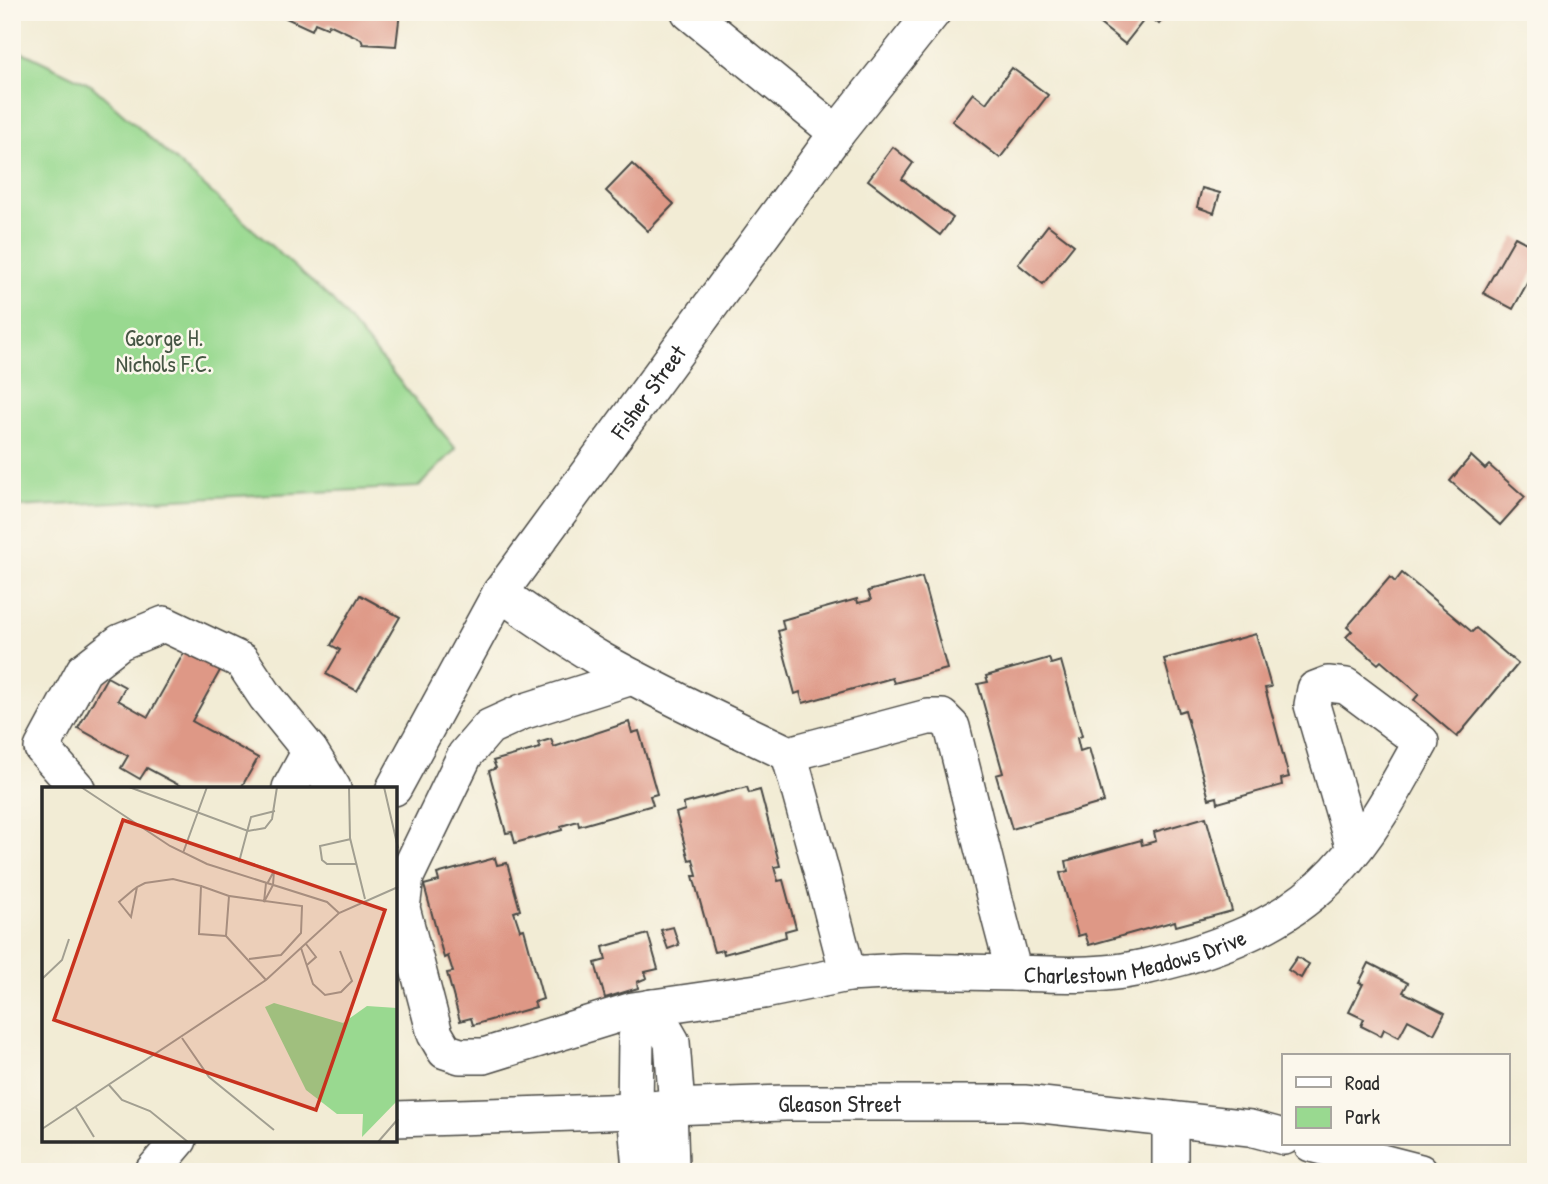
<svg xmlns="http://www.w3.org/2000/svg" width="1548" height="1184" font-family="'Patrick Hand',sans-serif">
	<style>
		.green { fill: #99d990; stroke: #62825e; stroke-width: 2 }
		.building { fill: #de9886 }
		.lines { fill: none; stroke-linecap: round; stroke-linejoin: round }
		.minor-casing { stroke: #494844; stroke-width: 38 }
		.minor { stroke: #fff; stroke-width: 35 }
		.labels { text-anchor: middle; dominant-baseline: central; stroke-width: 5; stroke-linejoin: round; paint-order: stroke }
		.park-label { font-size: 23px; fill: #465644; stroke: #fbf7ec }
		.street-label { font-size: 23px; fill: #2b2b2b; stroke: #fbf7ec }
		.inset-road { fill: none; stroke: #a29f91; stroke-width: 2 }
		.view { fill: #c8321e; fill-opacity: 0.15; stroke: #c8321e; stroke-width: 3.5 }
		.inset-edge { fill: none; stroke: #2b2b2b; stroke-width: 3.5 }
	</style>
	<rect width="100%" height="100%" fill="#fbf7ec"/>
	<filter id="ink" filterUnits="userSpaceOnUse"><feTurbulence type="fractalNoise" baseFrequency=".0143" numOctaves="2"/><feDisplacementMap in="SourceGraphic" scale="14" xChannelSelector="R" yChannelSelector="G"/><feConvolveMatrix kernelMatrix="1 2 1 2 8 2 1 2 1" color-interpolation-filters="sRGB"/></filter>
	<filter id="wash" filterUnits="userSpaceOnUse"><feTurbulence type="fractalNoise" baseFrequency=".00686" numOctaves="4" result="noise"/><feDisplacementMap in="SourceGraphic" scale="28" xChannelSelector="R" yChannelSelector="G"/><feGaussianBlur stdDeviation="1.57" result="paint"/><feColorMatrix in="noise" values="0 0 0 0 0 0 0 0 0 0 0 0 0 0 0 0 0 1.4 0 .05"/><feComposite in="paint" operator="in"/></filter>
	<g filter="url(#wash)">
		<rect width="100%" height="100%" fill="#f2ecd5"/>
		<polygon class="green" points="12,47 91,85 333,301 456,449 418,487 16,507 12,511"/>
		<g id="blocks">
			<g class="building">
				<polygon points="289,12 400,12 396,46 363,44 361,39 329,24 327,28 315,23 312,30 286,18"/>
				<polygon points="1085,12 1168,12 1159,24 1148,15 1125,44"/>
				<polygon points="1012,68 1048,95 1000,158 952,121 973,93 986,103"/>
				<polygon points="893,147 913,163 902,179 953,218 940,235 868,180"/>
				<polygon points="632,164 674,204 648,231 606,191"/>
				<polygon points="1202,188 1220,193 1214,213 1197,207"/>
				<polygon points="1048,225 1074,245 1043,284 1018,264"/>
				<polygon points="1515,237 1536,248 1536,267 1513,309 1483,293"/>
				<polygon points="1471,456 1485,469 1489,465 1525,497 1500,525 1450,481"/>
				<polygon points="1402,573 1472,632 1476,628 1518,664 1457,737 1414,700 1419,694 1381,661 1378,664 1346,637 1352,631 1347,627 1390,577 1395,582"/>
				<polygon points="922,577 947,669 894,683 892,678 803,703 800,692 795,694 778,631 784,629 782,620 857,599 858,603 871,600 868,591"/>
				<polygon points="360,595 400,617 357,691 326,674 340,650 331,645"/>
				<polygon points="1256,634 1271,687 1265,688 1289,777 1281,779 1282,785 1218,803 1217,797 1209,799 1185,710 1179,712 1164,659"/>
				<polygon points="186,649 221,669 192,721 258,758 241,788 184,788 147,768 140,779 121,768 128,756 78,728 107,677 125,687 118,700 148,717"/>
				<polygon points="1049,658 1051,664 1061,661 1082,736 1077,738 1080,751 1089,748 1104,802 1012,829 996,775 1003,773 978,684 988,682 986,676"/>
				<polygon points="629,722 632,733 639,731 657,794 650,796 653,805 579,826 578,821 561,826 562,830 515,843 512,832 506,833 489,771 496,768 493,761 540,748 538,743 551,739 554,747"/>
				<polygon points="747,787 749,793 760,790 780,866 774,867 778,881 783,880 796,928 785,931 786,937 724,954 723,950 714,952 693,876 697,876 693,859 689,860 676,813 685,810 683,804"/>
				<polygon points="1206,817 1232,911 1176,926 1175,921 1089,945 1085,934 1078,936 1060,873 1068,871 1066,861 1141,840 1142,845 1156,841 1154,832"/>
				<polygon points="495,858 497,865 507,863 520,910 514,912 520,930 524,929 543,999 534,1002 536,1007 473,1025 471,1018 460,1021 447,973 453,972 448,956 444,958 424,885 439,881 437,874"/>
				<polygon points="673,927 679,945 668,949 661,930"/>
				<polygon points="648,934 658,969 645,972 647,978 637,982 638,988 605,998 595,963 606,960 603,947"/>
				<polygon points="1297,957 1309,964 1301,978 1288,970"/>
				<polygon points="1369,963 1408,983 1403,992 1445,1013 1434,1034 1408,1020 1399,1037 1384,1029 1381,1036 1361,1026 1364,1019 1349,1012 1363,984 1359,983"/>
			</g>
		</g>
	</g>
	<g filter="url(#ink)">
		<use href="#blocks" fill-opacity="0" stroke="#494844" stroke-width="2"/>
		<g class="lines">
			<defs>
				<g id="minor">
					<polyline points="689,12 837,133"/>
					<path id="s1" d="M500 593C534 617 567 640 603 661 663 695 727 724 789 754L928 717H942L952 727 1000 920 1014 973C1045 974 1075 976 1105 973 1132 971 1158 964 1184 957 1243 939 1293 917 1336 871 1372 833 1396 787 1421 742L1346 686 1328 684 1315 689 1312 705 1354 849"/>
					<polyline points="632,677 522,712 489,727 465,755 406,877 402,908 435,1034 445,1051 460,1056 484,1056 633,1010 764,991 848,974 821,870 789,754"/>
					<polyline points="77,788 42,748 84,670 120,642 164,624 242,661 266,697 310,751 333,788"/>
					<polyline points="290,788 310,751"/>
					<path id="s2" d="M394 788 500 593 837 133 933 12"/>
					<polyline points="848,974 903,971 1014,973"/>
					<path id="s3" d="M396 1119 635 1111 669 1107 785 1103H1024L1250 1128 1284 1137"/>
					<polyline points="1311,1144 1420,1172"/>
					<polyline points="152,1172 179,1140"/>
					<polyline points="643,1172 640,1169 635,1111 636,1038 652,1007 672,1042 677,1107"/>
					<polyline points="668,1172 671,1166 669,1107"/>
					<polyline points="1170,1172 1170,1119"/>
				</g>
			</defs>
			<use href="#minor" class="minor-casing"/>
			<use href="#minor" class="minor"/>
		</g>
	</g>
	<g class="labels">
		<g class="park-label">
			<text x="164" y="337">George H.<tspan x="164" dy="26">Nichols F.C.</tspan></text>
		</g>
		<g class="street-label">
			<text stroke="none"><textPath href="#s2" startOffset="472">Fisher Street</textPath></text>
			<text stroke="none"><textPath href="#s1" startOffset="880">Charlestown Meadows Drive</textPath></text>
			<text stroke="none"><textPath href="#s3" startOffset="444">Gleason Street</textPath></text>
		</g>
	</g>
	<g transform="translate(42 787)">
		<rect width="355" height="355" fill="#f2ecd5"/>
		<path d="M232 216 301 236 325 219 355 221V314L320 350 321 327H295L264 303 223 220Z" fill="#99d990"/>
		<path class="inset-road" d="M39 0 128 59 165 77 285 115 297 126M87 0 206 44 223 41 230 32 235 0M307 0 308 51 323 112M342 0 356 61M309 52 278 59 280 73 285 77H314M141 66 165 0M197 75 209 30 233 24M211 77 232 84M224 96 222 115 231 98 232 84 225 97M159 99 187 109M95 100 89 130 77 115 91 103 95 100 103 96 131 92 159 99 157 147 184 149 224 193M184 149 187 109 260 119 259 146 239 168 207 172M264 157 274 170 265 178M259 161 271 197 283 208 299 205 310 194 298 164M0 192 20 173 27 152M140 251 167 290 232 343M67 298 80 313 108 324 146 355M33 319 52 350M0 342 224 193 297 126 356 100M336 355 356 332"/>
		<path class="view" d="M81 33 343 123 274 323 12 233Z"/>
		<rect width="355" height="355" class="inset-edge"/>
	</g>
	<rect width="1548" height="1184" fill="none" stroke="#fbf7ec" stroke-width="42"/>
	<rect x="1282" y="1054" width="228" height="91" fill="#fbf7ec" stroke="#a8a59f" stroke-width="2"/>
	<rect x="1296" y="1077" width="35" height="10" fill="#ffffff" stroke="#a8a59f" stroke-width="2"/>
	<text x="1345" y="1090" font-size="21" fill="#2b2b2b">Road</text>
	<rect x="1296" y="1107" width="35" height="21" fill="#99d990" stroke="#a8a59f" stroke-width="2"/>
	<text x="1345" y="1124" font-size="21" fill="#2b2b2b">Park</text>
</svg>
